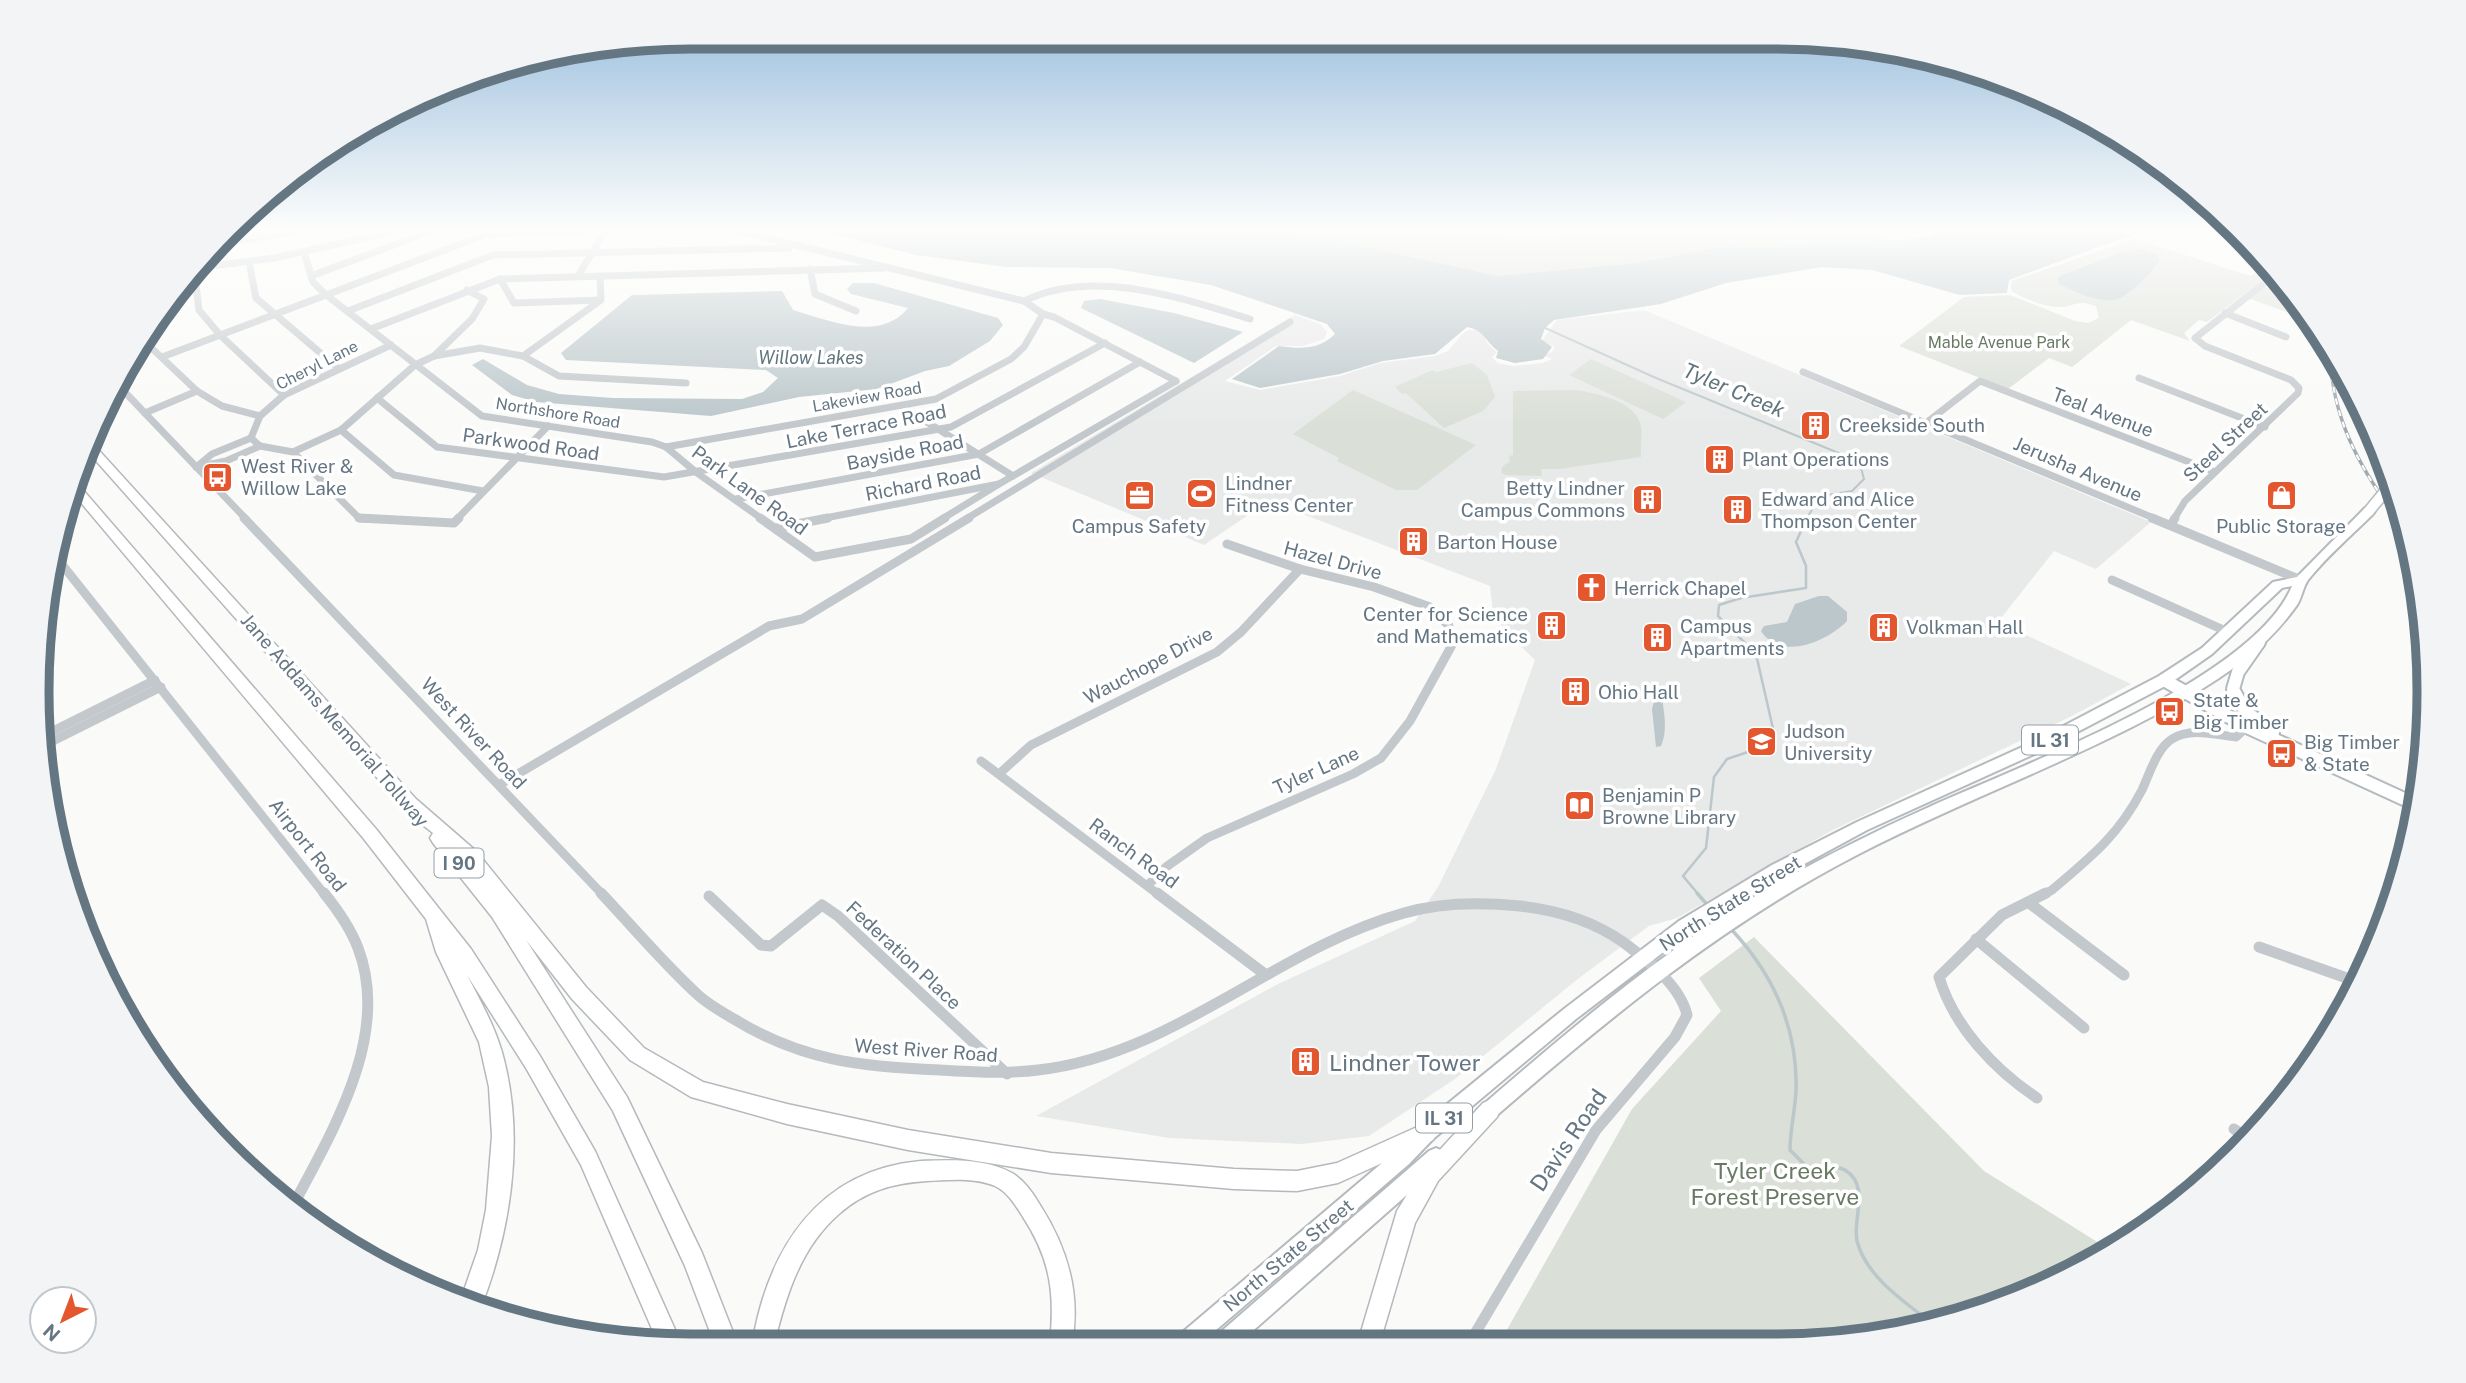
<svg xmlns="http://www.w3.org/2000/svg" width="2466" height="1383" font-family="'Public Sans',sans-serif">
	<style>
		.built { fill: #e8e9e9 }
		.green { fill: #dadfd7 }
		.water { fill: #bbc7cb }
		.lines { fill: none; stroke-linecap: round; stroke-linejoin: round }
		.stream-far2 { stroke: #bbc7cb; stroke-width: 2 }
		.stream-far1 { stroke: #bbc7cb; stroke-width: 2.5 }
		.stream { stroke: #bbc7cb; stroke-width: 3.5 }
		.secondary-casing { stroke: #b3babf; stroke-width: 16 }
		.primary-casing { stroke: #b5babe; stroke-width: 4 }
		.motorway-casing { stroke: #b4b9bd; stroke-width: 3 }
		.minor-far2 { stroke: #c3c8cc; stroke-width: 7 }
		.minor-far1 { stroke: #c3c8cc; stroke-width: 9 }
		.minor { stroke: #c3c8cc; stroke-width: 11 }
		.secondary { stroke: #fff; stroke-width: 12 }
		.primary { fill: #fff; fill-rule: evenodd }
		.motorway { fill: #fff; fill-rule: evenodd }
		.rail-far1-casing { stroke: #a2aab0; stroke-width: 3.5 }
		.rail-casing { stroke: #a2aab0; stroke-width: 5 }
		.rail-far1 { stroke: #fff; stroke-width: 2; stroke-dasharray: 6; stroke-linecap: butt }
		.rail { stroke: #fff; stroke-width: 2.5; stroke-dasharray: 8; stroke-linecap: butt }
		.primary-bridge-casing { stroke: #b5babe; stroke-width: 13; stroke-linecap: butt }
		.primary-bridge { stroke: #fff; stroke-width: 10 }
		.labels { text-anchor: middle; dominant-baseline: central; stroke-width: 7; stroke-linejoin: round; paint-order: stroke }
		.far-park-label { font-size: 16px; fill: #687a64; stroke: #fff }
		.far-street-label { font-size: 16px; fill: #657683; stroke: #fff }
		.far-water-label { font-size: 18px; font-style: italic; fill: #60757c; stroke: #fff }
		.shield { fill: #fff; stroke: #939fa8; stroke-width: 2 }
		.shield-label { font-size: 18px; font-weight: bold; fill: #657683 }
		.street-label { font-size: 19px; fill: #657683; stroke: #fff }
		.poi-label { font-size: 19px; fill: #657683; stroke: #fff; text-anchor: start }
		.water-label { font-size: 21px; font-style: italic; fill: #60757c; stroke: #fff }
		.near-poi-label { font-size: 23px; fill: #657683; stroke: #fff; text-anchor: start }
		.near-street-label { font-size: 23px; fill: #657683; stroke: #fff }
		.near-park-label { font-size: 23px; fill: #687a64; stroke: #fff }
		.rim { fill: none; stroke: #657683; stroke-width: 9 }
	</style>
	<rect width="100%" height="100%" fill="#fafaf8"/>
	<polygon class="built" points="1644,310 2151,522 2096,569 2054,551 1998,622 2131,684 2072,716 1831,831 1677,918 1649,926 1579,978 1455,1079 1369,1136 1302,1144 1169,1138 1036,1116 1278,984 1415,921 1438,887 1496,769 1535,660 1509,635 1493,614 1490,586 1269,501 1204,545 1031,473 1295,315 1320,324 1327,332 1324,339 1303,346 1276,346 1225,381 1260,390 1340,376 1380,363 1435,356 1448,351 1463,333 1469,330 1477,330 1483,335 1488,344 1497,352 1492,357 1498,363 1513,366 1543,363 1552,359 1543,355 1552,352 1555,347 1542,341 1557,320"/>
	<g class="green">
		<polygon points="1270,231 1471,231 1468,235 1545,236 1623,231 1877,231 1891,241 1751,248 1729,245 1636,263 1498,276 1340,241"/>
		<path d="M2135 239 2244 274 2252 276 2254 273 2267 277 2207 322 2199 320 2184 333 2190 341 2131 320 2072 367 2049 358 2008 389 1899 346 1964 297 2010 295 2075 321 2088 323 2099 318 2096 306C2075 299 2078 306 2059 307 2044 307 2023 298 2011 291V281Z"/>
		<polygon points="2261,287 2274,287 2293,292 2311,321 2248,298"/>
		<polygon points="1591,359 1686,402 1663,419 1569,375"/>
		<polygon points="1472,363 1487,375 1495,397 1483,411 1444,428 1406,393 1402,394 1395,387 1433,370 1436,372"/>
		<polygon points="1353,390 1476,445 1417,490 1396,490 1337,461 1339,458 1293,434"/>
		<path d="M1576 390C1595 393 1633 400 1640 423 1643 432 1640 447 1641 457L1559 469H1541L1542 476 1505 475 1501 472 1502 467 1510 461 1509 456 1513 455V391Z"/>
		<polygon points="1754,937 1984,1171 2110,1250 1985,1311 1860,1341 1500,1342 1632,1109 1721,1011 1699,978"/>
	</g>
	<g class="water">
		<polygon points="238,231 318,231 223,247"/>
		<path d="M821 231H1270L1340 241 1498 276 1636 263 1729 245 1751 248 1902 240 1932 236 1936 231H2151L2104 245 2009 280 2007 293 1960 295 1872 270 1822 267 1726 283 1661 304 1554 320 1545 328 1541 339 1552 347 1543 359 1515 363 1496 358 1498 351C1485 341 1484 330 1467 327L1435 354 1383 361 1340 374 1260 388 1232 379 1279 346C1302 349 1318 350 1335 334L1327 324 1211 285 1110 268 1006 267 916 255Z"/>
		<path d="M2139 249 2157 254 2160 261C2150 273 2132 293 2118 299 2102 305 2072 291 2058 283V278L2063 275 2121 252Z"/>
		<path d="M853 283H874L998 318 1003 325 990 341 949 366 925 371 877 389 799 397 711 416 536 402 512 395 472 365 483 359 527 385 559 394 613 398 742 399 763 392 778 378 766 370 566 360 561 353 632 295 782 291 793 310C828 320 880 343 908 308L851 294 847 289Z"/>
		<polygon points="1100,299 1174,313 1243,332 1194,363 1081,308 1084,301"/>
		<path d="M1819 596H1828L1847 612V621C1828 641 1781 662 1761 631L1764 626 1787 622 1795 604Z"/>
		<path d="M1656 694 1662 697C1664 714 1668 730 1661 746L1656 747 1652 709Z"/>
	</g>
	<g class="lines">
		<polyline class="stream-far2" points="1543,327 1656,378 1841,454 1861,468 1864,479 1852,491 1821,496 1806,519"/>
		<polyline class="stream-far1" points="1699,895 1683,876 1706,848 1714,777 1727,759 1772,744 1774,733 1756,654 1718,616 1719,605 1741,598 1806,588 1806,566 1796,542 1807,518"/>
		<g class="stream">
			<polyline points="1697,893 1709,907"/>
			<path d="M1731 929C1774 975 1798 1027 1796 1091 1795 1111 1790 1130 1790 1150L1808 1168C1819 1171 1835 1164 1845 1170 1871 1186 1852 1219 1857 1241 1866 1277 1906 1303 1933 1324"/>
		</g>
		<defs>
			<g id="secondary">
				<polyline points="2259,642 2238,672 2233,689 2245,711 2273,732"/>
				<polyline points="2164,680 2247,727 2417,805"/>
			</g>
			<g id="primary">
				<path d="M2369 507 2375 511 2373 514C2352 535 2327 556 2308 580 2303 587 2302 597 2297 605 2282 626 2265 644 2244 660 2210 687 2171 707 2132 727 2041 773 1945 809 1855 856 1720 926 1604 1022 1489 1122L1483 1125 1477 1122 1474 1116 1477 1110C1567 1032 1659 953 1762 892 1816 861 1871 833 1927 808 2019 766 2254 680 2292 586L2282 588 2212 654 2169 684 2041 751 1867 830 1784 875 1691 931 1576 1019 1433 1139 1409 1164 1201 1343H1175L1178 1336 1395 1152 1419 1127 1564 1009 1679 921 1772 865 1857 822 2031 743 2159 676 2202 648 2273 582 2297 577 2365 508Z"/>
				<polygon points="1436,1148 1443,1151 1445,1157 1443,1163 1239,1343 1213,1343 1216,1336 1429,1151"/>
			</g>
			<g id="motorway">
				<polygon points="94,445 416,799 476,851 586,987 644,1048 703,1082 787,1104 908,1130 1051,1153 1234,1169 1297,1171 1337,1163 1426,1123 1433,1126 1436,1133 1433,1140 1338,1183 1297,1191 1234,1189 1051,1173 908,1150 787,1124 691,1097 630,1060 572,999 526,940 627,1097 702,1253 738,1345 715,1345 685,1266 613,1111 492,917 433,843 430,838 433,833 410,815 90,454"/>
				<path d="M77 483 376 829 471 949 540 1056 595 1151 682 1345H659L581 1165 526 1068 467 975C482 1004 498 1032 505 1064 524 1143 510 1233 481 1307L461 1299 478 1250 486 1210 492 1136 489 1087 479 1042 436 952 426 919 364 839 72 492Z"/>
				<polygon points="1490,1100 1497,1103 1500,1110 1497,1117 1438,1181 1415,1223 1380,1342 1358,1342 1397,1211 1424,1167 1483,1103"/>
				<path d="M921 1161C951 1160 984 1158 1012 1173 1024 1180 1033 1193 1040 1205 1067 1247 1081 1293 1072 1343H1050C1055 1294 1051 1260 1023 1217 1016 1206 1008 1192 995 1186 975 1177 947 1180 927 1181 893 1183 865 1191 839 1214 800 1248 786 1296 774 1344L752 1345C768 1249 818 1170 921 1161Z"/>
			</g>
		</defs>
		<use href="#secondary" class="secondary-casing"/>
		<use href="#primary" class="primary-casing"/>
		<use href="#motorway" class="motorway-casing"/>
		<g class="minor-far2">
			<polyline points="739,231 1024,301 1043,314 1054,317 1176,381"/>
			<polyline points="304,252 313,282 325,294 482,416 652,442 666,447 697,473 762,519"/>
			<polyline points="249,262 256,298 338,368"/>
			<polyline points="204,267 274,258 396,231"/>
			<polyline points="810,269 815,294 856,311"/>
			<polyline points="311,276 431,231"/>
			<polyline points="578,276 605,231"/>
			<polyline points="195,277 199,310 220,335 284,395"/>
			<polyline points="500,279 514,303 600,300"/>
			<path d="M1024 301C1093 267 1181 298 1250 319"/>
			<polyline points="348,311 493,255 789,248"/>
			<polyline points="2225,313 2286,337"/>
			<polyline points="371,329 500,279 884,268"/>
			<polyline points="142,339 197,391 222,406 260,416 251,438 260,446 293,452 360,519 370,519"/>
			<polyline points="434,356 472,319 484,299 467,290"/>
			<polyline points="523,356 601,300 600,276"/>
			<polyline points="162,357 487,234 587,231"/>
			<polyline points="1803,372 2156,519"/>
			<polyline points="2139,378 2265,427"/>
			<polyline points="120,387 246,519"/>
			<polyline points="377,398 437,447 664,477 951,427 1105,343"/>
			<polyline points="903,407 1013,476"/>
			<polyline points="145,413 197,391"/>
			<polyline points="260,416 284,395 391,345"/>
			<polyline points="1926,423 1980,381 2215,472"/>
			<polyline points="341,430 394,475 483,491"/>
			<polyline points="666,447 936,399 1011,359 1024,347 1043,314"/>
			<polyline points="293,452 341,430 415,365 434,356 480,348 523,356 559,376 686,383"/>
			<polyline points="200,464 212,454 251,438"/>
			<polyline points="196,467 226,461 260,446"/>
			<polyline points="736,499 979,454 1140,362"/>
			<polyline points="457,519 548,426"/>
			<polyline points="820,519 999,484 1176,381"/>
			<polyline points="942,519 999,484"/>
			<polyline points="966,519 1290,322"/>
			<polyline points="2174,519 2185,501 2298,393 2299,388 2291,380 2205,346 2195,338 2267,281 2289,288"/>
		</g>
		<g class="minor-far1">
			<polyline points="244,518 603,895"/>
			<polyline points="359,518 454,523 459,518"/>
			<polyline points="760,518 815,557 911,539 945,518"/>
			<polyline points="2152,518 2301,580"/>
			<polyline points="2171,525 2175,518"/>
			<polyline points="776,528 828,518"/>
			<polyline points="56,557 325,895"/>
			<polyline points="2112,580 2228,632"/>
			<polyline points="39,738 155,680"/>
			<polyline points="41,747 161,687"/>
			<polyline points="981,761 1159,895"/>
			<polyline points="999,774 1031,745 1217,652 1241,632 1300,569"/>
			<polyline points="499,785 769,626 802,619 969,518"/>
			<polyline points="1148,885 1166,867 1207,838 1353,774 1381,758 1410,721 1452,645 1449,626 1430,607 1374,587 1300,569 1227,544"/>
			<path d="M2043 895 2052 890C2091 857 2118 836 2142 790 2149 775 2157 748 2172 739 2191 727 2216 735 2236 737L2247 727"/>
		</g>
		<g class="minor">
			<path d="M601 893C633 927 664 964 698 995 709 1005 722 1012 734 1019 802 1061 863 1067 940 1070 973 1072 1006 1074 1038 1070 1174 1055 1275 949 1404 913 1441 902 1481 902 1520 906 1556 910 1593 921 1623 942 1647 960 1680 985 1687 1015L1675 1037 1596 1130 1470 1342"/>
			<polyline points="1157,893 1266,975"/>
			<polyline points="709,896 761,945 771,946 822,905 838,916 1007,1074"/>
			<polyline points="2028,902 2124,975"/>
			<polyline points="1976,939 2084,1028"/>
			<polyline points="2259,947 2358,982"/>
			<path d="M2037 1098C1995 1070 1954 1027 1939 977L2002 915 2046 893"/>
			<polyline points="2234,1129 2249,1139"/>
			<path d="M295 1202C334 1128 391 1034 358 948 350 927 337 909 324 893"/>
		</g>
		<use href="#secondary" class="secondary"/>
		<use href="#primary" class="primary"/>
		<use href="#motorway" class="motorway"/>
		<defs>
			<path id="rail-far1" d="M2330 351C2331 416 2359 468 2398 519"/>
			<polyline id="rail" points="2397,518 2409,534"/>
		</defs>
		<use href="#rail-far1" class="rail-far1-casing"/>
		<use href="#rail" class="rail-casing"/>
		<use href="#rail-far1" class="rail-far1"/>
		<use href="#rail" class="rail"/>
		<defs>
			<polyline id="primary-bridge" points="2369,511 2392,483"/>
		</defs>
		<use href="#primary-bridge" class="primary-bridge-casing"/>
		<use href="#primary-bridge" class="primary-bridge"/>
	</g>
	<linearGradient id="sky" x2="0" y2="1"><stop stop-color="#96bcdc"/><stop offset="0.54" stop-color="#fdfdfc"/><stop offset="1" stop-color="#fdfdfc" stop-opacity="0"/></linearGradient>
	<rect width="2466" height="425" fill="url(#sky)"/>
	<defs>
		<symbol id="building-square" viewBox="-11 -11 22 22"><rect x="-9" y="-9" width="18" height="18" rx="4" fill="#e4572e" stroke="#fff"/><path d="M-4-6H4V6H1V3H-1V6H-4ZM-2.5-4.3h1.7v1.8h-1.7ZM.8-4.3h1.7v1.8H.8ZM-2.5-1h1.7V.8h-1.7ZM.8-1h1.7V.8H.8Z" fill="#fff"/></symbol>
		<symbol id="bus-square" viewBox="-11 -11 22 22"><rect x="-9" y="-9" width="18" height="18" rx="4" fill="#e4572e" stroke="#fff"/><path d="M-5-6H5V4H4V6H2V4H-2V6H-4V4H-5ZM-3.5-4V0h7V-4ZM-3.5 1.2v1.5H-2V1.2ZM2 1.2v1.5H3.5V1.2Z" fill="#fff"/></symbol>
		<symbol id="stadium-square" viewBox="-11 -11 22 22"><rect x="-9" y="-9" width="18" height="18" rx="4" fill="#e4572e" stroke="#fff"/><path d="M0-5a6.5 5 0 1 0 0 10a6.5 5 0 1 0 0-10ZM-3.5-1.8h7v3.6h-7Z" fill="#fff"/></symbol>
		<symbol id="office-square" viewBox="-11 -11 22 22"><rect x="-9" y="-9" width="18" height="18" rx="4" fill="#e4572e" stroke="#fff"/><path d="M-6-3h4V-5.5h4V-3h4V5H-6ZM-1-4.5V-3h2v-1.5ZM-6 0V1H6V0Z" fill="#fff"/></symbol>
		<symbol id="shop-square" viewBox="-11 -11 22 22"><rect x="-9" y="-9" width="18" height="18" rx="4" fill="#e4572e" stroke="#fff"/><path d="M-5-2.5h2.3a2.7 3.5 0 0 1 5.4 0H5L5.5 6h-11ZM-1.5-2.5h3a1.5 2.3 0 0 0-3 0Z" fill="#fff"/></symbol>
		<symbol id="church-square" viewBox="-11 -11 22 22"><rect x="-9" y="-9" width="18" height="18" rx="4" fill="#e4572e" stroke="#fff"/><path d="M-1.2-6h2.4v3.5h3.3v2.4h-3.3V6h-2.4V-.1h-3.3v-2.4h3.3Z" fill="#fff"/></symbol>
		<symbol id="university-square" viewBox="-11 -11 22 22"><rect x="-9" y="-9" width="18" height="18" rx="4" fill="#e4572e" stroke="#fff"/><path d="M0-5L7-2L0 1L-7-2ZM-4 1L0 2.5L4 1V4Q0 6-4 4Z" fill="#fff"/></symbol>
		<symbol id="library-square" viewBox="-11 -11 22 22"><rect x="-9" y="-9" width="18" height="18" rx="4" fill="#e4572e" stroke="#fff"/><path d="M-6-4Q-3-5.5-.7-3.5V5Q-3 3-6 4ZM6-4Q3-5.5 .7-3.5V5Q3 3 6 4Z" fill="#fff"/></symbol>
	</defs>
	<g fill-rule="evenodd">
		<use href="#building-square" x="1798" y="408" width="35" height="35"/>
		<use href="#building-square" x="1702" y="442" width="35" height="35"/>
		<use href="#bus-square" x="200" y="460" width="35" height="35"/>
		<use href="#stadium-square" x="1184" y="476" width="35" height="35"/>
		<use href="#office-square" x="1122" y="478" width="35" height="35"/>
		<use href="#shop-square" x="2264" y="478" width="35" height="35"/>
		<use href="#building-square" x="1630" y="482" width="35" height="35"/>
		<use href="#building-square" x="1720" y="492" width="35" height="35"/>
		<use href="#building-square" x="1396" y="524" width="35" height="35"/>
		<use href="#church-square" x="1574" y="570" width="35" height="35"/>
		<use href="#building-square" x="1534" y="608" width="35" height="35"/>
		<use href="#building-square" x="1866" y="610" width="35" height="35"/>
		<use href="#building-square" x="1640" y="620" width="35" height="35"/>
		<use href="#building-square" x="1558" y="674" width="35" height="35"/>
		<use href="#bus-square" x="2152" y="694" width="35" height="35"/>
		<use href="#university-square" x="1744" y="724" width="35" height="35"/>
		<use href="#bus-square" x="2264" y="736" width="35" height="35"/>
		<use href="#library-square" x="1562" y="788" width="35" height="35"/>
		<use href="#building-square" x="1288" y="1044" width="35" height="35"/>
	</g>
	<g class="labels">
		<g class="far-park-label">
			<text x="1999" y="342">Mable Avenue Park</text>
		</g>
		<g class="far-street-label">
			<text transform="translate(317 365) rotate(-27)">Cheryl Lane</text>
			<text transform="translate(867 397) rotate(-10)">Lakeview Road</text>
			<text transform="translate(558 413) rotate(9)">Northshore Road</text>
		</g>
		<g class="far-water-label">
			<text x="811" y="357">Willow Lakes</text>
		</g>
		<g class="shield">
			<rect x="2022" y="725.5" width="56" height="29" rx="5"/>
			<rect x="434.5" y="848.5" width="49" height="29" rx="5"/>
			<rect x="1416" y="1103.5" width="56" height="29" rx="5"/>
		</g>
		<g class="shield-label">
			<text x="2050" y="740">IL 31</text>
			<text x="459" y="863">I 90</text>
			<text x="1444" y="1118">IL 31</text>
		</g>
		<g class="street-label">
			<text transform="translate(2103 412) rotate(21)">Teal Avenue</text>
			<text transform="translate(866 426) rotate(-11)">Lake Terrace Road</text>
			<text transform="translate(2225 442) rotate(-43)">Steel Street</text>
			<text transform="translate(531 444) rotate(8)">Parkwood Road</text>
			<text transform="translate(905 452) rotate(-11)">Bayside Road</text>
			<text transform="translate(2078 469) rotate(23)">Jerusha Avenue</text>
			<text transform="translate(923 483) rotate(-11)">Richard Road</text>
			<text transform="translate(750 490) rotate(36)">Park Lane Road</text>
			<text transform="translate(1333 560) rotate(15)">Hazel Drive</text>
			<text transform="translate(1148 665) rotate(-28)">Wauchope Drive</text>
			<text transform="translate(335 720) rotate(49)">Jane Addams Memorial Tollway</text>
			<text transform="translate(474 733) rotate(47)">West River Road</text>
			<text transform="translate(1316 770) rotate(-24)">Tyler Lane</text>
			<text transform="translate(308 845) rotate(52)">Airport Road</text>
			<text transform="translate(1134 853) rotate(36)">Ranch Road</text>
			<text transform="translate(1730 903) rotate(-32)">North State Street</text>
			<text transform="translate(904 955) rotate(43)">Federation Place</text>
			<text transform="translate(926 1050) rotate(4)">West River Road</text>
			<text transform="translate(1288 1255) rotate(-40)">North State Street</text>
		</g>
		<g class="poi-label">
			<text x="1839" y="425">Creekside South</text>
			<text x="1742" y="459">Plant Operations</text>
			<text x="241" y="466">West River &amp;<tspan x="241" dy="22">Willow Lake</tspan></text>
			<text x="1225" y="483">Lindner<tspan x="1225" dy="22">Fitness Center</tspan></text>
			<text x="1625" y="488" text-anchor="end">Betty Lindner<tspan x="1625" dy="22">Campus Commons</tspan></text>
			<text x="1761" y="499">Edward and Alice<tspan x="1761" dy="22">Thompson Center</tspan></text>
			<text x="1139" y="526" text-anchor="middle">Campus Safety</text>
			<text x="2281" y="526" text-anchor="middle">Public Storage</text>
			<text x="1437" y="542">Barton House</text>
			<text x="1614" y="588">Herrick Chapel</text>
			<text x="1528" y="614" text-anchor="end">Center for Science<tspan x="1528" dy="22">and Mathematics</tspan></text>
			<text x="1680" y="626">Campus<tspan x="1680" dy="22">Apartments</tspan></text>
			<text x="1906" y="627">Volkman Hall</text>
			<text x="1598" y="692">Ohio Hall</text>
			<text x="2193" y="700">State &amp;<tspan x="2193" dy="22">Big Timber</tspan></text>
			<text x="1784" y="731">Judson<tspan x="1784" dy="22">University</tspan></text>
			<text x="2304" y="742">Big Timber<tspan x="2304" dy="22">&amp; State</tspan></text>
			<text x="1602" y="795">Benjamin P<tspan x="1602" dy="22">Browne Library</tspan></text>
		</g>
		<g class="water-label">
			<text transform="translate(1734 390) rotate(23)">Tyler Creek</text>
		</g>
		<g class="near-poi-label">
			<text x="1329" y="1062">Lindner Tower</text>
		</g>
		<g class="near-street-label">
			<text transform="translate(1568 1140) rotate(-56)">Davis Road</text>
		</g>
		<g class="near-park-label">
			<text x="1775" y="1170">Tyler Creek<tspan x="1775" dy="26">Forest Preserve</tspan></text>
		</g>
	</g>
	<path d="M0 0H2466V1383H0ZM691 49H1775A642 642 0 0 1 2417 691V692A642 642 0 0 1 1775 1334H691A642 642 0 0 1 49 692V691A642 642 0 0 1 691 49Z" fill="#f3f4f5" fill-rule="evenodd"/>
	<path class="rim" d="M691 49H1775A642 642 0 0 1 2417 691V692A642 642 0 0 1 1775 1334H691A642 642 0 0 1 49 692V691A642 642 0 0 1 691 49Z"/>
	<g transform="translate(63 1320) rotate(222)"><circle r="33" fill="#ffffff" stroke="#c1c8cd" stroke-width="2"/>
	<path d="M0-5L12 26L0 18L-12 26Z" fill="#e4572e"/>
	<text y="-10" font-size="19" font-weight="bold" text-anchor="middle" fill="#657683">N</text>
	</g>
</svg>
